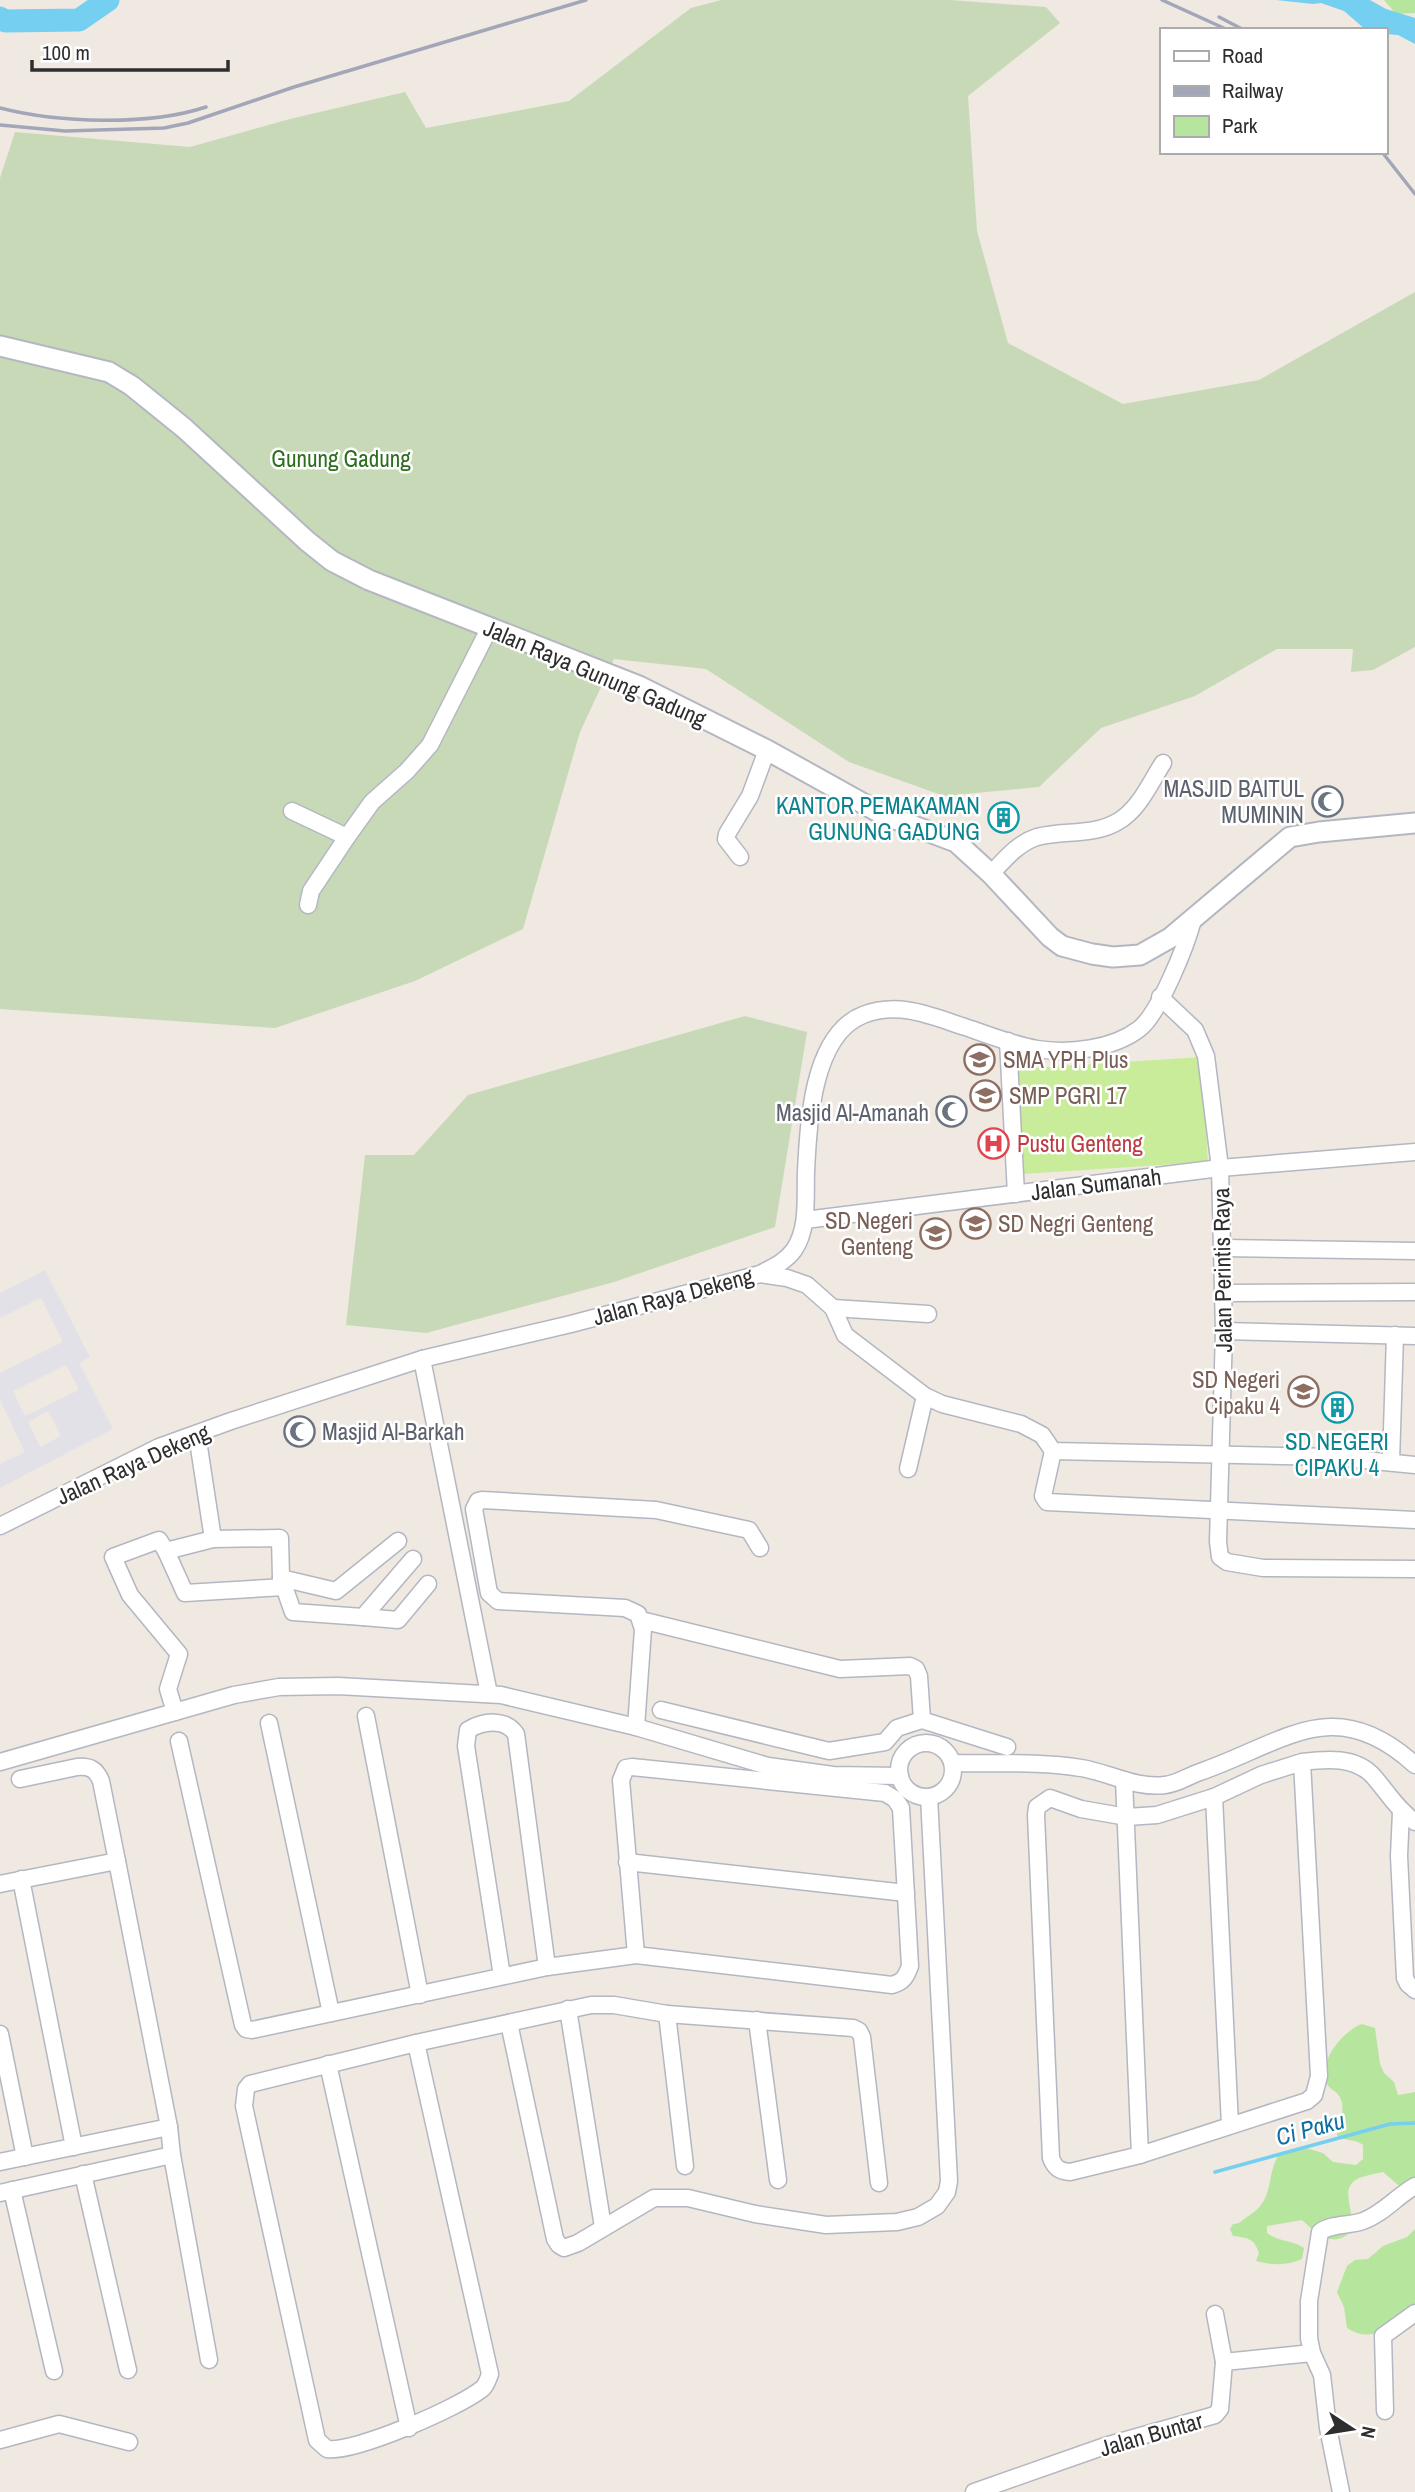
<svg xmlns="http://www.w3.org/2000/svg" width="1415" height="2492" font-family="'Archivo Narrow',sans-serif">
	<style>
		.industrial { fill: #e3e1e8; fill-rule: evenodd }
		.green { fill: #b6e59e }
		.cemetery { fill: #c8d9b8 }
		.pitch { fill: #c9ec9a }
		.water { fill: #75cff0 }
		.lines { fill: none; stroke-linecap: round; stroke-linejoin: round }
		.stream { stroke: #75cff0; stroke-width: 3.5 }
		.river { stroke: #75cff0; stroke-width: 23 }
		.minor-casing { stroke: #b4b7c1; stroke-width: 19 }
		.tertiary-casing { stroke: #b4b7c1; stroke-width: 23 }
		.minor { stroke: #fff; stroke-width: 16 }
		.tertiary { stroke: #fff; stroke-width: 19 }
		.rail { stroke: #a3a6b8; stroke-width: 3.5 }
		.labels { text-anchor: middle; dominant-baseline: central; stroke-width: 5; stroke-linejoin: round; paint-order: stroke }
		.park-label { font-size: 23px; fill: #2c6e1b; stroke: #fff }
		.street-label { font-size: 23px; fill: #2e2e2e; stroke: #fff }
		.worship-label { font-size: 23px; fill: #5b616d; stroke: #fff; text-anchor: end }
		.culture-label { font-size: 23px; fill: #0d838f; stroke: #fff; text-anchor: end }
		.education-label { font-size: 23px; fill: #785e54; stroke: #fff; text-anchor: start }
		.health-label { font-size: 23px; fill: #be3a42; stroke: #fff; text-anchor: start }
		.water-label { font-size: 24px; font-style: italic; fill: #0d6fa3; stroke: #fff }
	</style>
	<rect width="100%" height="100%" fill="#efe9e1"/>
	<path class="industrial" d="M45 1270 90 1357 79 1363 113 1429 0 1488V1464L25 1452 0 1400V1373L63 1342 41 1298 0 1318V1293ZM66 1365 79 1390 25 1416 13 1391ZM48 1411 61 1436 40 1447 28 1422Z"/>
	<g class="green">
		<polygon points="1384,0 1415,0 1415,13 1396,14"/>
		<path d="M1362 2024 1375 2028 1380 2064 1384 2073 1394 2082 1398 2095 1415 2092V2188L1404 2190 1383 2172C1375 2174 1358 2176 1352 2183 1339 2196 1366 2230 1341 2238 1326 2244 1312 2229 1302 2220L1267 2226V2233C1281 2243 1294 2240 1304 2248L1302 2259C1287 2266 1271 2265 1256 2261L1259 2253C1254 2238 1248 2238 1233 2236L1230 2229 1233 2224C1240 2224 1241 2221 1247 2217 1276 2200 1265 2177 1279 2154L1306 2148 1323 2153 1333 2162 1356 2165 1363 2159V2145C1356 2139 1345 2141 1337 2136 1337 2122 1344 2118 1342 2103 1339 2089 1330 2092 1326 2082 1318 2061 1344 2030 1362 2024Z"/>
		<path d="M1415 2229V2316C1392 2327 1370 2344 1347 2328L1344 2307 1337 2292 1347 2266 1355 2260 1368 2259 1383 2246 1407 2237Z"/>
	</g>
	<g class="cemetery">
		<polygon points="721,0 950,0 1046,7 1060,23 968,96 977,231 1008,343 1123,404 1259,380 1415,292 1415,647 1373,670 1351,672 1353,649 1277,649 1195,696 1101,728 1039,787 944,796 849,762 706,669 614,659 580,732 523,929 415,981 275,1028 0,1009 0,178 15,132 190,147 290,119 405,92 426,128 569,101 691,8"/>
		<polygon points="745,1016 807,1032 775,1227 614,1282 426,1333 346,1325 365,1155 414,1155 468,1095"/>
	</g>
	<polygon class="pitch" points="1201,1057 1208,1162 1023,1174 1016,1069"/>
	<polygon class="water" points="1276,0 1370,0 1386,9 1415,18 1415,44 1398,35 1385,34 1385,30 1366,30 1344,11 1321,3 1313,4"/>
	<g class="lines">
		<polyline class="stream" points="1215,2172 1390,2124 1415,2123"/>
		<polyline class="river" points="0,18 5,21 79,20 108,0"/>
		<defs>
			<g id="minor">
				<polyline points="292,811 347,837 372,802 407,771 430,745 490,627"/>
				<polyline points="740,857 726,839 727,834 750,796 767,750"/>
				<path d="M991 874C1005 859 1018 843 1037 837 1063 830 1093 836 1117 822 1139 810 1150 783 1163 763"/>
				<polyline points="308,905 311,891 347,837"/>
				<polyline points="1160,997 1195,1030 1206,1056 1220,1168 1224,1331 1218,1542 1220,1557 1227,1562 1263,1568 1415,1569"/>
				<polyline points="1008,1041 1016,1194"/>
				<polyline points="805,1220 1220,1168 1415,1152"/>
				<polyline points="1224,1248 1415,1251"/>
				<polyline points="760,1274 787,1278 807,1285 833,1308 845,1335 925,1396 942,1404 1021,1424 1042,1435 1053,1451 1333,1457 1415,1465"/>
				<polyline points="1224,1293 1415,1292"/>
				<polyline points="833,1308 928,1314"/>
				<polyline points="1224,1331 1415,1336"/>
				<polyline points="422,1359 489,1694"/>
				<polyline points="197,1434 213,1539 280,1538 281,1578 336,1591 398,1541"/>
				<polyline points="1053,1451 1043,1496 1047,1502 1415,1520"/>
				<polyline points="1391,1462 1395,1335"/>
				<polyline points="908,1469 925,1396"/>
				<path d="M0 1526 159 1447 231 1421 422 1359 571 1324 760 1274C773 1267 785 1262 794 1250 809 1228 805 1197 806 1172 808 1125 812 1035 863 1015 899 1001 931 1016 965 1027 989 1035 1013 1045 1037 1049 1069 1054 1113 1049 1139 1029 1159 1014 1186 946 1193 920"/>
				<polyline points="213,1539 166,1551 185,1593 284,1587"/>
				<polyline points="166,1551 159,1540 113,1557 130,1595 179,1654 168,1689 175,1712"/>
				<polyline points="281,1578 293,1612 363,1617 413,1559"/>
				<polyline points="363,1617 398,1620 428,1584"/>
				<polyline points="641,1620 840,1669 910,1666 916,1669 919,1676 922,1720"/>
				<polyline points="661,1710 829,1751 885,1742 897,1728 922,1720 1007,1747"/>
				<polyline points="366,1716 420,1995"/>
				<polyline points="269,1723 331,2013"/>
				<polyline points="636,1727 643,1629 638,1614 625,1608 498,1601 489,1593 474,1509 478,1501 482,1500 656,1510 749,1530 760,1548"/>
				<path d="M179 1741 243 2025 246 2029 252 2030 547 1967 636 1955 892 1985C903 1982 906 1977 910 1966L901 1808 895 1799 885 1793 632 1767 626 1768 621 1780 636 1955"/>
				<circle cx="926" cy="1770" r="27"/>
				<polyline points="0,1762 234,1695 279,1687 338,1686 501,1695 636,1727 768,1766 833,1775 900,1776"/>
				<path d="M1302 1762 1261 1775 1214 1797 1157 1815 1127 1817 1081 1809 1050 1798 1037 1807 1036 1815 1051 2158C1055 2168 1059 2171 1070 2172L1140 2155 1307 2101 1314 2095 1319 2076 1302 1762C1326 1759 1356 1756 1374 1777 1388 1793 1397 1809 1415 1822"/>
				<path d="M953 1763C995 1764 1039 1761 1081 1768 1108 1772 1136 1789 1165 1785 1177 1784 1188 1776 1200 1772 1284 1743 1334 1691 1415 1765"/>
				<path d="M20 1779 77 1767C90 1766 96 1769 101 1781L117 1861"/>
				<polyline points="1124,1780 1140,2155"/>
				<polyline points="1214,1797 1230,2125"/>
				<polyline points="1401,1812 1399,1856 1405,1978 1408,1984 1415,1990"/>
				<polyline points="627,1862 906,1893"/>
				<polyline points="21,1879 74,2147"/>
				<polyline points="0,1884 117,1861 169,2127 172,2155 209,2360"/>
				<path d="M502 1976 466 1746 468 1730C483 1721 505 1718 516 1734L547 1967"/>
				<polyline points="568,2009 603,2227"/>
				<polyline points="667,2014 685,2166"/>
				<polyline points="757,2020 778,2180"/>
				<polyline points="509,2023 555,2239 559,2245 564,2248 578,2243 654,2198 688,2198 755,2214 826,2225 897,2222 918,2217 937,2206 947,2192 949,2181 929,1797"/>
				<polyline points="0,2034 25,2157"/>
				<path d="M416 2043 490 2374C488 2379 487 2384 483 2388 461 2407 354 2453 327 2449L317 2440 244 2106 246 2089 250 2084Z"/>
				<polyline points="416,2043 591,2005 614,2005 667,2014 853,2028 859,2031 862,2037 879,2183"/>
				<polyline points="328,2064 409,2428"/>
				<polyline points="0,2162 169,2127"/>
				<polyline points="83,2174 128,2370"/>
				<polyline points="12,2190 54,2371"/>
				<polyline points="0,2193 172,2155"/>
				<polyline points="1224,2362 1312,2353"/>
				<polyline points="1385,2411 1383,2336 1415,2313"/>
				<polyline points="0,2440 59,2424 129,2442"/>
				<polyline points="974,2492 1105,2446 1215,2415 1220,2409 1224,2362 1215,2314"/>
				<path d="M1341 2492 1328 2428 1322 2375 1312 2353 1309 2338V2301L1320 2232C1332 2223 1350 2226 1363 2221 1383 2214 1397 2196 1415 2186"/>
			</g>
			<polyline id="tertiary" points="0,346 109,372 132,386 184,428 307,541 332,561 369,580 639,686 767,750 882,814 956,842 991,874 1050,937 1062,946 1092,954 1113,957 1140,955 1170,938 1290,837 1319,832 1415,823"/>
		</defs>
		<use href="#minor" class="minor-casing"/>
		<use href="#tertiary" class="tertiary-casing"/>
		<use href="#minor" class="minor"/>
		<use href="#tertiary" class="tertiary"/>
		<g class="rail">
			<polyline points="1162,0 1228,30"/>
			<polyline points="1219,17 1244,30"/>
			<path d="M0 108C58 123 149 126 206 107"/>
			<polyline points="0,125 65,131 164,128 188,123 294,87 586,0"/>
			<polyline points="1382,152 1415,194"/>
		</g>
	</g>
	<defs>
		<symbol id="mosque-ring" viewBox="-11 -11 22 22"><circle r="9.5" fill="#fff" stroke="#6b7280" stroke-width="1.5"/><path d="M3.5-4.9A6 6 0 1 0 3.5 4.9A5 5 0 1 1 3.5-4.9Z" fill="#6b7280"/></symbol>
		<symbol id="building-ring" viewBox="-11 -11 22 22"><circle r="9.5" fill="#fff" stroke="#0f9aa8" stroke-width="1.5"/><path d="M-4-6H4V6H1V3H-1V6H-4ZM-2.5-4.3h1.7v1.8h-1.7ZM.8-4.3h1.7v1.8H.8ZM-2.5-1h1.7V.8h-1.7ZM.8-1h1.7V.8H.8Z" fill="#0f9aa8"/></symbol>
		<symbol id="school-ring" viewBox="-11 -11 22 22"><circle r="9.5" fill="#fff" stroke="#8d6e63" stroke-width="1.5"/><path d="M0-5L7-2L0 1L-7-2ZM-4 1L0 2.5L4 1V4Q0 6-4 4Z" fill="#8d6e63"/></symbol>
		<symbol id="hospital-ring" viewBox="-11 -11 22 22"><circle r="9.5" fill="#fff" stroke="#e0444e" stroke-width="1.5"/><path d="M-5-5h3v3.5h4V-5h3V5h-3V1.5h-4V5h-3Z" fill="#e0444e"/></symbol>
	</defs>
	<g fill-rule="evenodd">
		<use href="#mosque-ring" x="1310" y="784" width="35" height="35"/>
		<use href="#building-ring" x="986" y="800" width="35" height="35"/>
		<use href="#school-ring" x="962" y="1042" width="35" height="35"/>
		<use href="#school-ring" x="968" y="1078" width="35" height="35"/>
		<use href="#mosque-ring" x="934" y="1094" width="35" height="35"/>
		<use href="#hospital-ring" x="976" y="1126" width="35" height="35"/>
		<use href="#school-ring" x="958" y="1206" width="35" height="35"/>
		<use href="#school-ring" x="918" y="1216" width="35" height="35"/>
		<use href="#school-ring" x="1286" y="1374" width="35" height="35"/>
		<use href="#building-ring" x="1320" y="1390" width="35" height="35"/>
		<use href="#mosque-ring" x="282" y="1414" width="35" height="35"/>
	</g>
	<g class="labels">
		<g class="park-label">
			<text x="341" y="458">Gunung Gadung</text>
		</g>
		<g class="street-label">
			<text transform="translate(595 673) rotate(23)">Jalan Raya Gunung Gadung</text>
			<text transform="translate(1096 1184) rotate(-7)">Jalan Sumanah</text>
			<text transform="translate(1222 1270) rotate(-91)">Jalan Perintis Raya</text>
			<text transform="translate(673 1296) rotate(-15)">Jalan Raya Dekeng</text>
			<text transform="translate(133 1464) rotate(-24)">Jalan Raya Dekeng</text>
			<text transform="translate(1151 2434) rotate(-16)">Jalan Buntar</text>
		</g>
		<g class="worship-label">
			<text x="1304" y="788">MASJID BAITUL<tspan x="1304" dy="26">MUMININ</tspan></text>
			<text x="929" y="1112">Masjid Al-Amanah</text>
			<text x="322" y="1431" text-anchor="start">Masjid Al-Barkah</text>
		</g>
		<g class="culture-label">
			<text x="980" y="805">KANTOR PEMAKAMAN<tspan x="980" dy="26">GUNUNG GADUNG</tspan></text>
			<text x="1337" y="1441" text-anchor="middle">SD NEGERI<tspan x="1337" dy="26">CIPAKU 4</tspan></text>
		</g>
		<g class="education-label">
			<text x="1003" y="1059">SMA YPH Plus</text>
			<text x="1009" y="1095">SMP PGRI 17</text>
			<text x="913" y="1220" text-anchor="end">SD Negeri<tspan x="913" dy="26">Genteng</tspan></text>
			<text x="998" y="1223">SD Negri Genteng</text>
			<text x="1280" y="1379" text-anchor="end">SD Negeri<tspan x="1280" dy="26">Cipaku 4</tspan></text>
		</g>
		<g class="health-label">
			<text x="1017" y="1143">Pustu Genteng</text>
		</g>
		<g class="water-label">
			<text transform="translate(1310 2128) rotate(-15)">Ci Paku</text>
		</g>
	</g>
	<rect x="1160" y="28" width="228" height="126" fill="#ffffff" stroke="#ababab" stroke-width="2"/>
	<rect x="1174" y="51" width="35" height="10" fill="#ffffff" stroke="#ababab" stroke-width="2"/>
	<text x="1222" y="63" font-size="21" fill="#2e2e2e">Road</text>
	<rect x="1174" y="86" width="35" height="10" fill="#a3a6b8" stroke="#ababab" stroke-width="2"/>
	<text x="1222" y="98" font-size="21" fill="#2e2e2e">Railway</text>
	<rect x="1174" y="116" width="35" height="21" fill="#b6e59e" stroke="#ababab" stroke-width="2"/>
	<text x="1222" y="133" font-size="21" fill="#2e2e2e">Park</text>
	<g transform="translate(1352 2429) rotate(102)" stroke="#ffffff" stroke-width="5" paint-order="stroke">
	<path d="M0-5L12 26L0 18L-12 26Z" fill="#2e2e2e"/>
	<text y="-10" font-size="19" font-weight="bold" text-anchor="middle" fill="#2e2e2e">N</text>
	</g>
	<path d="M32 60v10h196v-10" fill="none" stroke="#2e2e2e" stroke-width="3.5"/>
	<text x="42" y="60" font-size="21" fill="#2e2e2e" stroke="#ffffff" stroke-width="5" paint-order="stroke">100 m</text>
</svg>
